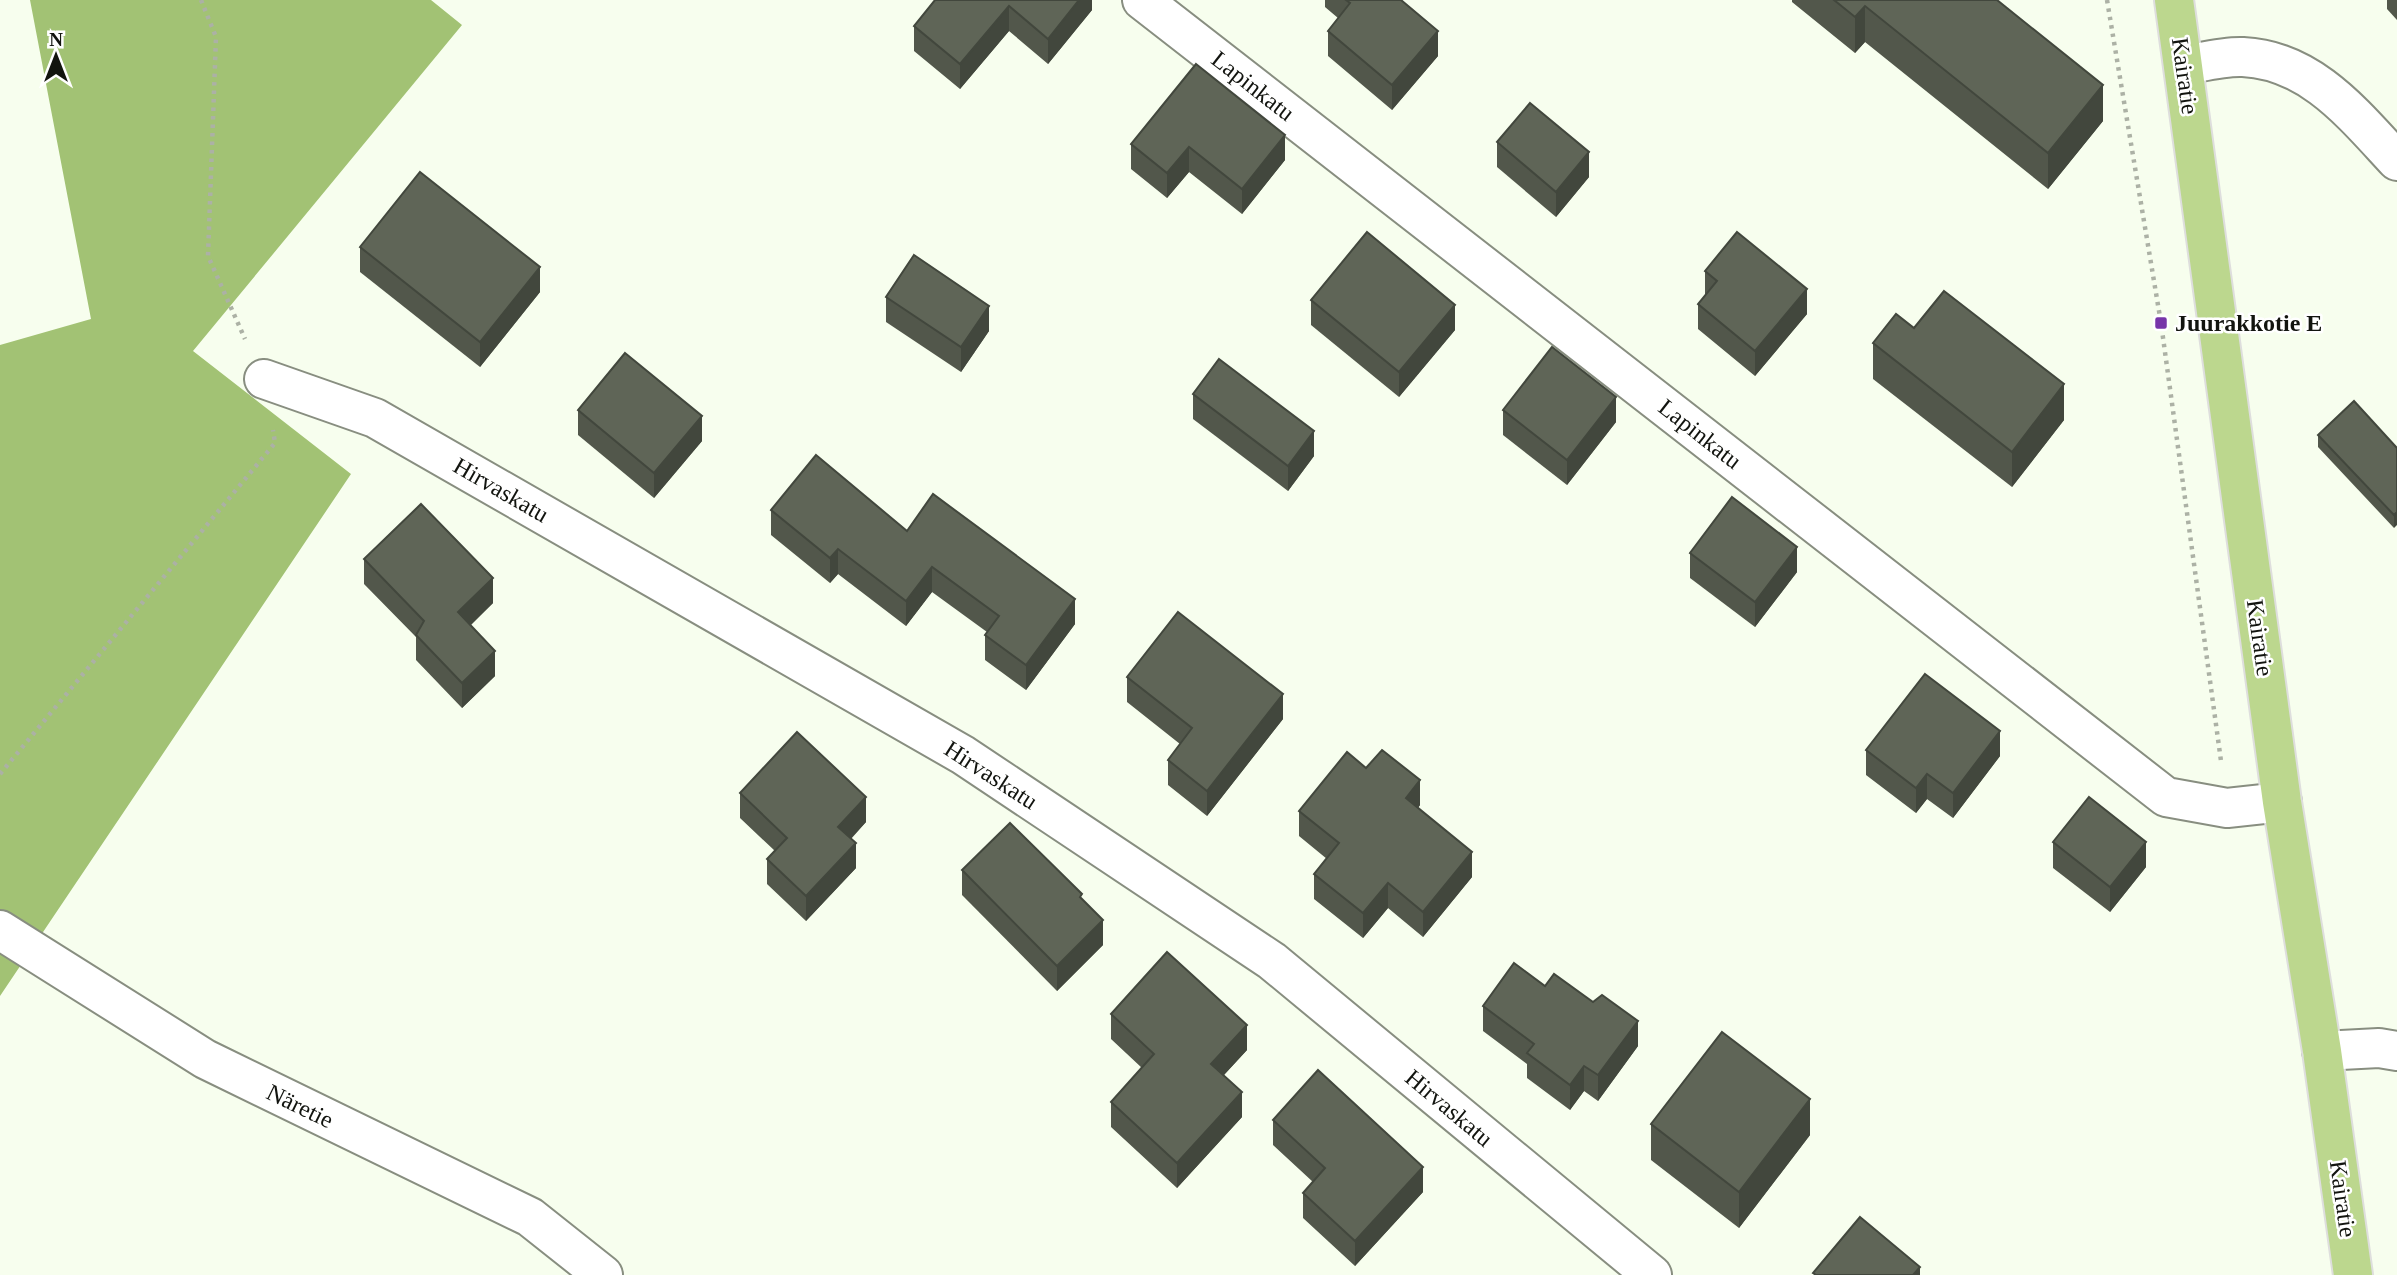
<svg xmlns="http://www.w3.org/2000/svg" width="2397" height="1275" font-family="'Times New Roman',serif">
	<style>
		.forest { fill: #a2c274 }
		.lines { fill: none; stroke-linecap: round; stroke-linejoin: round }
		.minor-casing { stroke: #888e80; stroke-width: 42 }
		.major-casing { stroke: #dededd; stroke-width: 42 }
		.path { stroke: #acb1a5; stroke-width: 4.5; stroke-dasharray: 3.5 5; stroke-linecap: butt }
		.minor { stroke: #fff; stroke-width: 38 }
		.major { stroke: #bcd78e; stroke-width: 38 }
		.wall { fill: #52574b }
		.shaded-wall { fill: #42473d }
		.building { fill: #5f6557; stroke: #42473d; stroke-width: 2 }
		.poi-dot { fill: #7735a9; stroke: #fff; stroke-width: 2.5 }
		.labels { text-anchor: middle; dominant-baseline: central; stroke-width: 5; stroke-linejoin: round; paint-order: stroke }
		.street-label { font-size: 24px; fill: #12140f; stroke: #fff }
		.poi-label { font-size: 24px; font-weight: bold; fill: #12140f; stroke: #fff; text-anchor: start }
	</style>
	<rect width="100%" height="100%" fill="#f7feee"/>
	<polygon class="forest" points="30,0 431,0 462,25 193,351 351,474 0,996 0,345 91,319"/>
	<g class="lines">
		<defs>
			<g id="minor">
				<polyline points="1142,0 2166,797 2227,808 2282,802"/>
				<path d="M2184 65C2202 62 2225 56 2243 57 2311 60 2354 115 2397 161"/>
				<polyline points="264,379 375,418 963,755 1272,961 1652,1275"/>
				<polyline points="0,930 205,1059 530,1217 603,1275"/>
				<polyline points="2322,1051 2379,1048 2397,1051"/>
			</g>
			<polyline id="major" points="2174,0 2282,802 2322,1051 2353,1275"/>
		</defs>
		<use href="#minor" class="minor-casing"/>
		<use href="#major" class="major-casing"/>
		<g class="path">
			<polyline points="201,0 216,37 208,256 245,339"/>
			<polyline points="2107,0 2161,323 2221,761"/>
			<polyline points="0,774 275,443 273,430"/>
		</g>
		<use href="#minor" class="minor"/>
		<use href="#major" class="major"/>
	</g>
	<g class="wall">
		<polygon points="935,0 1092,0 1092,10 1048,64 1009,31 960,89 914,51 914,26"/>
		<polygon points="1325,0 1401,0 1438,56 1392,110 1328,56 1328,31 1338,18 1325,7"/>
		<polygon points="1792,0 1997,0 2103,121 2048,189 1865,42 1855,53 1792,2"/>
		<polygon points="2387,0 2397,0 2397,20 2387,9"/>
		<polygon points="1196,64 1285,160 1242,214 1189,172 1167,198 1131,169 1131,144"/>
		<polygon points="1497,142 1589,177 1556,217 1497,167"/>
		<polygon points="360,247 540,292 480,367 360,272"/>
		<polygon points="1705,271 1807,314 1755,376 1698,329 1698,304 1705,296"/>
		<polygon points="886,297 989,331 961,372 886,322"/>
		<polygon points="1311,300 1455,330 1399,397 1311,325"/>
		<polygon points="1914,328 2064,420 2012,487 1873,379 1873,343"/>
		<polygon points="1193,394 1314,456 1288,491 1193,419"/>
		<polygon points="578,410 702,441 654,498 578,435"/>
		<polygon points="1503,410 1616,422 1567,485 1503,435"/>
		<polygon points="2318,435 2397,448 2394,528 2318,447"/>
		<polygon points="771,510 907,531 1075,624 1026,690 985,660 985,635 987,632 932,592 906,626 838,574 830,583 771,535"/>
		<polygon points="1690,553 1797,572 1755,627 1690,578"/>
		<polygon points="364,559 493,603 471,625 495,676 462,708 416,660 416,637 364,584"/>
		<polygon points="1127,677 1283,719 1207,816 1168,785 1168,760 1180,744 1127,702"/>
		<polygon points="1866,750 2000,756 1953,818 1927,799 1916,813 1866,775"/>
		<polygon points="1366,768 1420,805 1418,808 1472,877 1423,937 1388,908 1363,938 1314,899 1314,874 1327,859 1299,836 1299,811"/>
		<polygon points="740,793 866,822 851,839 856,868 806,921 767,884 767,859 775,851 740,818"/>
		<polygon points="2053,842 2146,867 2110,912 2053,868"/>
		<polygon points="962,870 1082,899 1103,945 1057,991 962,895"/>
		<polygon points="1545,986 1638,1046 1598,1101 1584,1091 1570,1110 1527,1078 1527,1064 1483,1031 1483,1006"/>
		<polygon points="1111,1014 1247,1050 1223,1076 1242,1117 1177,1188 1111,1127 1111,1102 1142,1068 1111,1039"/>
		<polygon points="1273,1120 1423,1192 1355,1266 1303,1218 1303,1193 1313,1182 1273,1145"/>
		<polygon points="1651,1124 1810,1135 1739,1228 1651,1160"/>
	</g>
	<g class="shaded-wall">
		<polygon points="1079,0 1092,0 1092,10 1048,64 1048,39"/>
		<polygon points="1009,6 1009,31 960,89 960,64"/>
		<polygon points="1865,6 1865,42 1855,53 1855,17"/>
		<polygon points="1438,31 1438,56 1392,110 1392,85"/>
		<polygon points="2103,85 2103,121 2048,189 2048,153"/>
		<polygon points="1285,135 1285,160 1242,214 1242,189"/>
		<polygon points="1189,147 1189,172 1167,198 1167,173"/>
		<polygon points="1589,152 1589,177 1556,217 1556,192"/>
		<polygon points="540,267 540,292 480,367 480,342"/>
		<polygon points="1807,289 1807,314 1755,376 1755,351"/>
		<polygon points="1455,305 1455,330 1399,397 1399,372"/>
		<polygon points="989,306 989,331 961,372 961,347"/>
		<polygon points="2064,384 2064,420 2012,487 2012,452"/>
		<polygon points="1616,397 1616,422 1567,485 1567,460"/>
		<polygon points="702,416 702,441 654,498 654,473"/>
		<polygon points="1314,431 1314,456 1288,491 1288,466"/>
		<polygon points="2397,512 2397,525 2394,528 2394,515"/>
		<polygon points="1797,547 1797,572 1755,627 1755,602"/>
		<polygon points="838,549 838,574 830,583 830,558"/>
		<polygon points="932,567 932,592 906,626 906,601"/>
		<polygon points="493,578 493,603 458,637 458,612"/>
		<polygon points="1075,599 1075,624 1026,690 1026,665"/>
		<polygon points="495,651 495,676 462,708 462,683"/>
		<polygon points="1283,694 1283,719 1207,816 1207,791"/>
		<polygon points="2000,731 2000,756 1953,818 1953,793"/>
		<polygon points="1927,774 1927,799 1916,813 1916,788"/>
		<polygon points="1420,780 1420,805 1406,823 1406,798"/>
		<polygon points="866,797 866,822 838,852 838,827"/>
		<polygon points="2146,842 2146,867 2110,912 2110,887"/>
		<polygon points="856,843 856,868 806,921 806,896"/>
		<polygon points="1472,852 1472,877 1423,937 1423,912"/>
		<polygon points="1388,883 1388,908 1363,938 1363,913"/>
		<polygon points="1103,920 1103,945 1057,991 1057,966"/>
		<polygon points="1638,1021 1638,1046 1598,1101 1598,1075"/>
		<polygon points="1247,1025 1247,1050 1211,1089 1211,1064"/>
		<polygon points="1584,1066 1584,1091 1570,1110 1570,1085"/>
		<polygon points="1242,1092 1242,1117 1177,1188 1177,1163"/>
		<polygon points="1810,1099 1810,1135 1739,1228 1739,1192"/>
		<polygon points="1423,1167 1423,1192 1355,1266 1355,1241"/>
		<polygon points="1920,1267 1920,1275 1913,1275"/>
	</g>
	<g class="building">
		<polygon points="935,0 1079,0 1048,39 1009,6 960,64 914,26"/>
		<polygon points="1346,0 1401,0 1438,31 1392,85 1328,31 1350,3"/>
		<polygon points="1834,0 1997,0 2103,85 2048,153 1865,6 1855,17"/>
		<polygon points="1196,64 1285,135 1242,189 1189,147 1167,173 1131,144"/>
		<polygon points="1530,103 1589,152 1556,192 1497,142"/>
		<polygon points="420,172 540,267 480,342 360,247"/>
		<polygon points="1367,232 1455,305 1399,372 1311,300"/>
		<polygon points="1737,232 1807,289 1755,351 1698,304 1717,281 1705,271"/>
		<polygon points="914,255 989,306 961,347 886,297"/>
		<polygon points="1944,291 2064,384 2012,452 1873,343 1896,314 1914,328"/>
		<polygon points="1552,347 1616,397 1567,460 1503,410"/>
		<polygon points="625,353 702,416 654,473 578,410"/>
		<polygon points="1219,359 1314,431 1288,466 1193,394"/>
		<polygon points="2354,401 2397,448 2397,512 2394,515 2318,435"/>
		<polygon points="816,455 907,531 933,494 1075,599 1026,665 985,635 999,616 932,567 906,601 838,549 830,558 771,510"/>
		<polygon points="1732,497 1797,547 1755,602 1690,553"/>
		<polygon points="421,504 493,578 458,612 495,651 462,683 416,635 424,621 364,559"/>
		<polygon points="1178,612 1283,694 1207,791 1168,760 1192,728 1127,677"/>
		<polygon points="1925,674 2000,731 1953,793 1927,774 1916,788 1866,750"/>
		<polygon points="797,732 866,797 838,827 856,843 806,896 767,859 787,838 740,793"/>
		<polygon points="1382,750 1420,780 1406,798 1472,852 1423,912 1388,883 1363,913 1314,874 1339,843 1299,811 1347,752 1366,768"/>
		<polygon points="2089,797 2146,842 2110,887 2053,842"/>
		<polygon points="1010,823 1082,894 1080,897 1103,920 1057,966 962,870"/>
		<polygon points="1167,952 1247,1025 1211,1064 1242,1092 1177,1163 1111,1102 1154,1054 1111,1014"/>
		<polygon points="1514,963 1545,986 1554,974 1593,1002 1602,995 1638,1021 1598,1075 1584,1066 1570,1085 1527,1053 1534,1044 1483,1006"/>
		<polygon points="1722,1032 1810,1099 1739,1192 1651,1124"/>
		<polygon points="1318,1070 1423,1167 1355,1241 1303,1193 1325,1168 1273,1120"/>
		<polygon points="1860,1217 1920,1267 1913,1275 1816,1275 1813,1273"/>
	</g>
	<rect class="poi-dot" x="2154" y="316" width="14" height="14" rx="3.5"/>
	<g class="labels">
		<g class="street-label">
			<text transform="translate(2185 76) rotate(82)">Kairatie</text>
			<text transform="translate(1253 86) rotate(38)">Lapinkatu</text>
			<text transform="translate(1700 434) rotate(38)">Lapinkatu</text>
			<text transform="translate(501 490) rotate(30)">Hirvaskatu</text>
			<text transform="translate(2260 638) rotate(82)">Kairatie</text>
			<text transform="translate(991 775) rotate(33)">Hirvaskatu</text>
			<text transform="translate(300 1106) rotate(26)">Näretie</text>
			<text transform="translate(1449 1108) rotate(40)">Hirvaskatu</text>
			<text transform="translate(2343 1199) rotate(82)">Kairatie</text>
		</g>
		<g class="poi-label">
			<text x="2175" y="323">Juurakkotie E</text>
		</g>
	</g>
	<g transform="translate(56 56)" stroke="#ffffff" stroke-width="5" paint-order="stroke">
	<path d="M0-5L12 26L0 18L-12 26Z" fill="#12140f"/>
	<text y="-10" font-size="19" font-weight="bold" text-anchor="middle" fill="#12140f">N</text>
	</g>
</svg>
